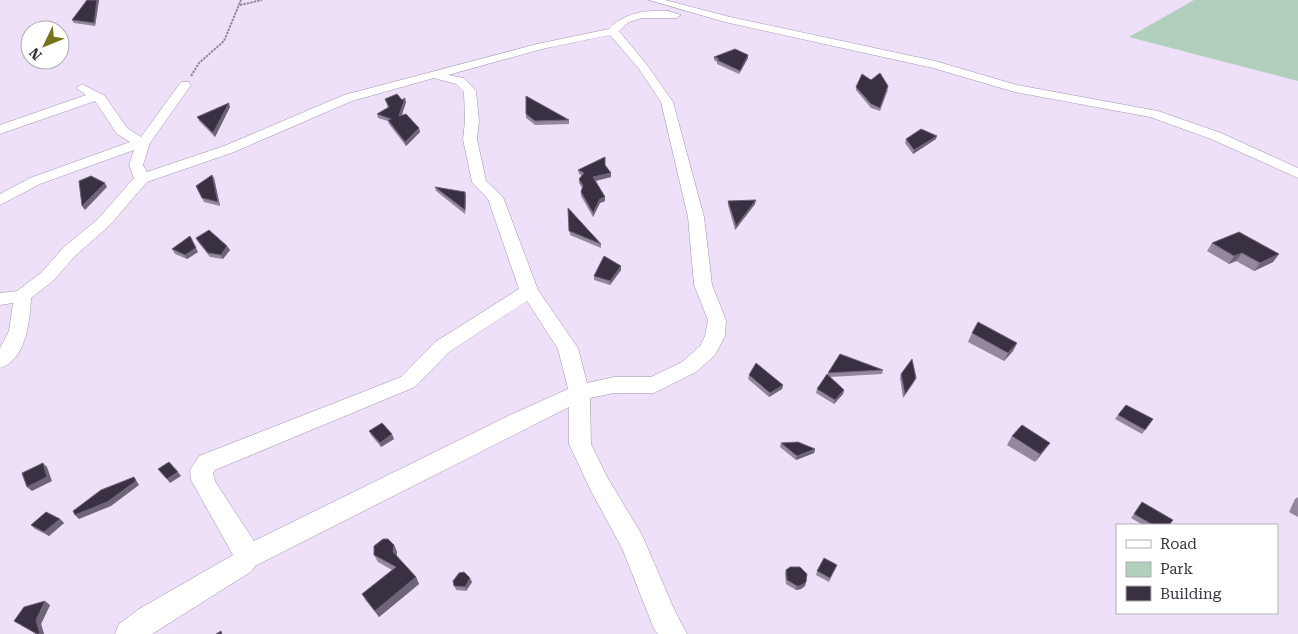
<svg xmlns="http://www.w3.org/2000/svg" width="1298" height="634" font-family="'Roboto Serif',serif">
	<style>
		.green { fill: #b0cfbd }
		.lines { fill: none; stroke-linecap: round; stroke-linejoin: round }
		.minor-casing { stroke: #a095ab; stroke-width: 1 }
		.path { stroke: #938a9b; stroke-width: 2; stroke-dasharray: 2.5 1; stroke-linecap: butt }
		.minor { fill: #fff; fill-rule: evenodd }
		.wall { fill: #93889d }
		.shaded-wall { fill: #6f6579 }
		.building { fill: #393042; stroke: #6f6579 }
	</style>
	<rect width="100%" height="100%" fill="#ede0f8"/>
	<polygon class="green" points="1194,0 1298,0 1298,81 1129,37"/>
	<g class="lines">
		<defs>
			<g id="minor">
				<polygon points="649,0 665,0 730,17 935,61 1017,85 1158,111 1221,133 1298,168 1298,178 1211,139 1150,117 1015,92 933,68 725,22"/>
				<path d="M668 11 681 15 676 18H642L629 22 619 31 647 65 673 102 704 217 712 285 726 320 725 336 715 355 696 372 654 393H614L590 398 591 444 607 477 642 535 674 609 687 634H658L654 629 622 548 591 491 569 444V407L255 566 252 571 152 634H115L119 624 139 609 233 555 191 480 190 470 199 456 401 377 435 342 519 289 488 199 472 182 463 139 465 121 464 92 456 84 434 78 352 101 234 152 147 182 109 226 76 255 53 281 31 298C30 321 26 360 0 368V348L9 331 13 303 0 305V293L17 291 41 273 64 247 97 220 134 178 129 165 134 150 40 184 0 205V194L30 178 130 142 117 134 95 101 0 134V125L86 95 76 88 82 84 105 96 127 128 141 137 181 82H189L191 85 150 143 143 165 147 172 224 146 344 95 537 44 609 29C625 12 647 10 668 11ZM610 35 639 69 661 102 688 217 694 285 708 320 705 336 700 346 682 362 651 377H614L587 383 578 348 538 290 503 197 486 181 477 139 479 121 476 91 464 78 448 75 542 49ZM527 301 558 349 568 389 510 415 254 541 216 483 213 473 215 470 415 387 449 352Z"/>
			</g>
		</defs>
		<use href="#minor" class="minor-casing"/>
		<g class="path">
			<polyline points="240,5 262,0"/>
			<polyline points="191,76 199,63 224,41 241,0"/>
		</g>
		<use href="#minor" class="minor"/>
	</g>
	<g class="wall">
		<polygon points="87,0 99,0 95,26 74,23 72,20"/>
		<polygon points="748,55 748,58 739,74 717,64 717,62 714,60 714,57"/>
		<polygon points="856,87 888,90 880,111 871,108 856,90"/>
		<polygon points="385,99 402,100 406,102 402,115 419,128 420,132 406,146 389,124 388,121 378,118 377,114 388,108"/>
		<polygon points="230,107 215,137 199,121 197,117"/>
		<polygon points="526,114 569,120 569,124 535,125 526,118"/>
		<polygon points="906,139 936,139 913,154 905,143"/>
		<polygon points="605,166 611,177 596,181 605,197 605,201 600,203 593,217 581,196 581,192 582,188 579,183 579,179 582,176 579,174 578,170"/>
		<polygon points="212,175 214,178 220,206 204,202 196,186"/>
		<polygon points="435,187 465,192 466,196 465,214 436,191"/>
		<polygon points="728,201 755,204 735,230 728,205"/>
		<polygon points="568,208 601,244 601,248 570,235"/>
		<polygon points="196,238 227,246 230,250 223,259 210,257 198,242"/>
		<polygon points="1212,243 1279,254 1273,262 1254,271 1236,261 1229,264 1207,251"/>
		<polygon points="172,249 198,252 187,259 175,254"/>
		<polygon points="621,270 610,285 594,280 594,276"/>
		<polygon points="972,333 1017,343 1013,351 1004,361 968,342"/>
		<polygon points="883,370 882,374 830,377 844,390 843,394 834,404 816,393 817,389 828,375 828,373"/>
		<polygon points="901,374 914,382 903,398 900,378"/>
		<polygon points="749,375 783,385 782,389 769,397 748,379"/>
		<polygon points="1126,405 1153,419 1142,434 1115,419"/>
		<polygon points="369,431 394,439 381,447 371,435"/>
		<polygon points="1012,436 1050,443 1044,451 1035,462 1007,445"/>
		<polygon points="781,443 815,449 814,453 796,460 780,447"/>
		<polygon points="1298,497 1298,517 1289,512 1295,499"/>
		<polygon points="1142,502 1169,525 1143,525 1131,518"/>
		<polygon points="60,519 64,523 49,536 35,529 31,525"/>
		<polygon points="394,545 397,552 397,556 416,577 419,584 379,617 366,601 362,594 392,570 378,562 374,555"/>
		<polygon points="837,565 829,582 816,575 817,571"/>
		<polygon points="786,570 806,582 805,586 801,589 796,590 786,584 785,574"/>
		<polygon points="453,581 472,582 466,591 456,590"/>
		<polygon points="50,605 41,624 44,634 36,634 14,621"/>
	</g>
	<g class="shaded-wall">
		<polygon points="97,0 99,0 95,26 94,23"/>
		<polygon points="748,55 748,58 739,74 740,71"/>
		<polygon points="405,98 406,102 400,120 399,116"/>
		<polygon points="229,103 230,107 215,137 213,133"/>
		<polygon points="419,128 420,132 406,146 405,142"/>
		<polygon points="937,136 936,139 913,154 914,150"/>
		<polygon points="611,173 611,177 594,181 593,177"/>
		<polygon points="212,175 214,178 220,206 218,202"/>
		<polygon points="105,183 107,187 85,210 82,206"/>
		<polygon points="465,192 466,196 465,214"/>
		<polygon points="605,197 605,201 600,203 593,217 593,213 600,199"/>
		<polygon points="756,200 755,204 735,230 736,226"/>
		<polygon points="227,246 230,250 223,259 221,255"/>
		<polygon points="196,248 198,252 187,259 185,255"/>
		<polygon points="1242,253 1236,261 1229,264 1234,256"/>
		<polygon points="1279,254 1273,262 1254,271 1260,263"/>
		<polygon points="621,266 621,270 610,285 610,281"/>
		<polygon points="1017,343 1013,351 1004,361 1008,353"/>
		<polygon points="916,378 914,382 903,398 905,394"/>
		<polygon points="783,385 782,389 769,397 770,393"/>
		<polygon points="844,390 843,394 834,404 835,400"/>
		<polygon points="392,434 394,439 381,447 380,443"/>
		<polygon points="1050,443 1044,451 1035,462 1040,454"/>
		<polygon points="815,449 814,453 796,460 797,456"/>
		<polygon points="43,463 47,467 52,481 32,491 27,487"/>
		<polygon points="178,472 181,476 170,483 167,479"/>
		<polygon points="134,477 139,485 111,506 79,519 75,515"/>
		<polygon points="60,519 64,523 49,536 44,532"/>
		<polygon points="394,545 397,552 396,559 393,552"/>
		<polygon points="416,577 419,584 379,617 375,611"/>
		<polygon points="470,578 472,582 466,591 465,587"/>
		<polygon points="806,582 805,586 801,589 796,590 797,586"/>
		<polygon points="45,601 50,605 41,624 44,634 40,634 36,620"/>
	</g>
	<g class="building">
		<polygon points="87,0 97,0 94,23 72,20"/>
		<polygon points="735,49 748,55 740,71 717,60 719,59 714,57"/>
		<polygon points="880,73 888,86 880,108 871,104 856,87 862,74 871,80"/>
		<polygon points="397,94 402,100 405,98 399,116 406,114 419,128 405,142 388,120 391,119 377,114 389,107 385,99"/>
		<polygon points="526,96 569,120 535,121 526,114"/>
		<polygon points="229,103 213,133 197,117"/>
		<polygon points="921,129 937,136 914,150 906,139"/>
		<polygon points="605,157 605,165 611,173 593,177 605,197 600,199 593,213 581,192 583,186 579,179 584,173 578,170"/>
		<polygon points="212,175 218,202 202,198 196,186"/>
		<polygon points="91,176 105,183 82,206 79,181"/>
		<polygon points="435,187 465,192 465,210"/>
		<polygon points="756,200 736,226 728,201"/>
		<polygon points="568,208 601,244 569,231"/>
		<polygon points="209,230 227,246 221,255 208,253 196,238"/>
		<polygon points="1239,232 1279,254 1260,263 1242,253 1234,256 1212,243"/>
		<polygon points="190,236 196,248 185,255 172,249"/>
		<polygon points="604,256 621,266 610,281 594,276"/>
		<polygon points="978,322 1017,343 1008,353 972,333"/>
		<polygon points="840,354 883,370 828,373"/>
		<polygon points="912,359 916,378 905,394 901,374"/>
		<polygon points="756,363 783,385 770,393 749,375"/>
		<polygon points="827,374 844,390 835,400 817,389"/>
		<polygon points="1126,405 1153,419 1145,430 1118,415"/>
		<polygon points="382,423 392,434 380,443 369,431"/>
		<polygon points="1022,425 1050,443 1040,454 1012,436"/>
		<polygon points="798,442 815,449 797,456 781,443"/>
		<polygon points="169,462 178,472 167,479 158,469"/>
		<polygon points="43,463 47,477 27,487 22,473"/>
		<polygon points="134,477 136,481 107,502 75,515 73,511 101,490"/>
		<polygon points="1142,502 1173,520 1169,525 1153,525 1134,514"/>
		<polygon points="46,512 60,519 44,532 31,525"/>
		<polygon points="383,539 388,539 394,545 393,552 416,577 375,611 362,594 396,567 374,555 374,546"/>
		<polygon points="824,558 837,565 830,578 817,571"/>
		<polygon points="790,567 800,567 807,574 806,582 802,585 797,586 787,580 786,570"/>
		<polygon points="464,572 470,578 465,587 454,586 453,581 459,573"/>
		<polygon points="45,601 36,620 40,634 37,634 14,621 24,607"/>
		<polygon points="221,631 222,634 216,634"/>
	</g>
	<rect x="1116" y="524" width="162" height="90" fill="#ffffff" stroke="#b0aeb2"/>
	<rect x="1126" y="540" width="25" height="8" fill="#ffffff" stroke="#b0aeb2"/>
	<text x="1160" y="549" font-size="15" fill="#3a353e">Road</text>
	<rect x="1126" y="562" width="25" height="15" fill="#b0cfbd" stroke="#b0aeb2"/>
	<text x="1160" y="574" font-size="15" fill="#3a353e">Park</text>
	<rect x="1126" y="586" width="25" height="15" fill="#393042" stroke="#b0aeb2"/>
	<text x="1160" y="599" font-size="15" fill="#3a353e">Building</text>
	<g transform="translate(45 45) rotate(227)"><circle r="24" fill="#ffffff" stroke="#b0aeb2"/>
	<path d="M0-4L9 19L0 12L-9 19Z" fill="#74741a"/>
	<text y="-8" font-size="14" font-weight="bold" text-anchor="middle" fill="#3a353e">N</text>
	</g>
</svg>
